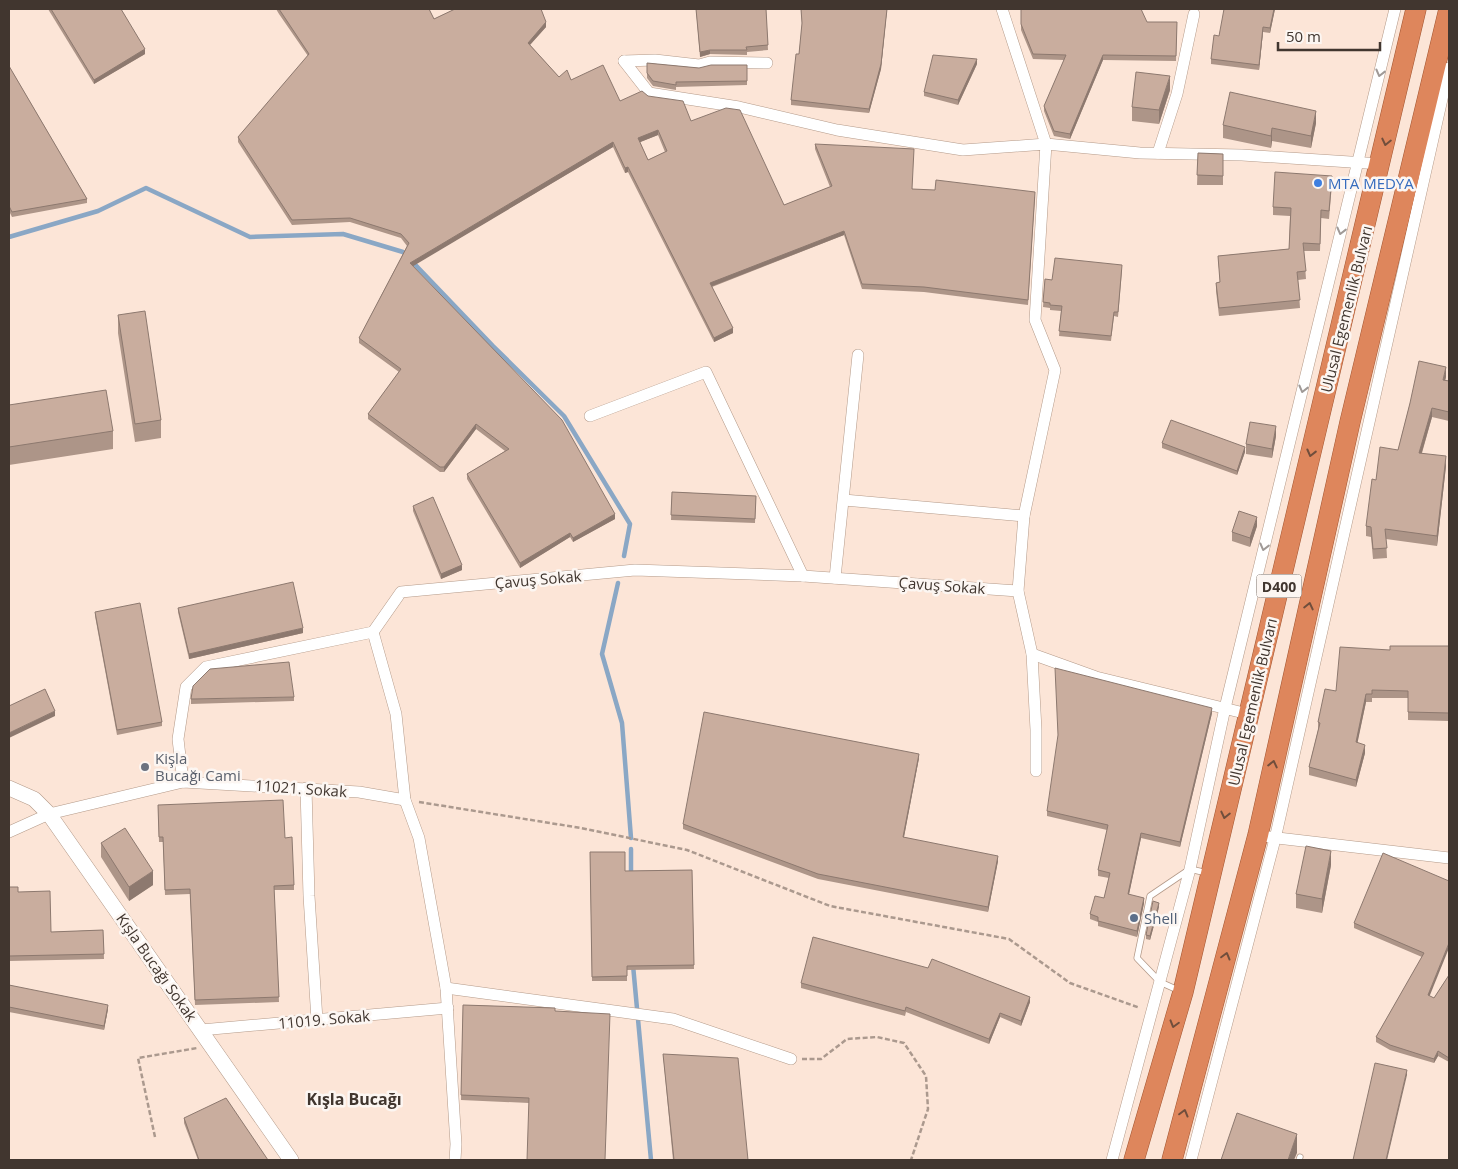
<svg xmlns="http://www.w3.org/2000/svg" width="1458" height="1169" font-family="'Open Sans',sans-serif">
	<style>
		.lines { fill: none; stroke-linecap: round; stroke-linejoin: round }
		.stream { stroke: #8aa7c5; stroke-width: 4.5 }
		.service-casing { stroke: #b49a89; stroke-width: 7 }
		.minor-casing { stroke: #b49a89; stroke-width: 12 }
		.tertiary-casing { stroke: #b49a89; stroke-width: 16 }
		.trunk-casing { stroke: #a25632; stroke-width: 21 }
		.path { stroke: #ab998e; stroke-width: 2.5; stroke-dasharray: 5 2.5; stroke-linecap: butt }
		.service { stroke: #fff; stroke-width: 5.5 }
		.minor { stroke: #fff; stroke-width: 11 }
		.tertiary { stroke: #fff; stroke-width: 15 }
		.trunk { stroke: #de865c; stroke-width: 20 }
		.wall { fill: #ad9588; fill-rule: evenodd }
		.shaded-wall { fill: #8d796f }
		.building { fill: #c9ad9e; stroke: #8d796f; fill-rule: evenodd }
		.oneway { stroke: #a09a97 }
		.oneway2 { stroke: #704e3c }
		.shop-dot { fill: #3f7fe0; stroke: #fcf6f2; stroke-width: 2 }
		.worship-dot { fill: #6b7280; stroke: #fcf6f2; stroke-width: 2 }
		.service-dot { fill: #5c6f8a; stroke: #fcf6f2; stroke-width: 2 }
		.labels { text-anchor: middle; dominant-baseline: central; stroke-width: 5; stroke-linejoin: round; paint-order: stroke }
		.shield { fill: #fcf6f2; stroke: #79706a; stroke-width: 1 }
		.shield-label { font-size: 14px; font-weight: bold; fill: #41362f }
		.shop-label { font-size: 15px; fill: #366cbe; stroke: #fcf6f2; text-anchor: start }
		.street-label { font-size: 15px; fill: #41362f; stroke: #fcf6f2 }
		.worship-label { font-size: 15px; fill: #5b616d; stroke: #fcf6f2; text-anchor: start }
		.service-label { font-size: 15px; fill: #4e5e75; stroke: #fcf6f2; text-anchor: start }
		.neighbourhood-label { font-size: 16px; font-weight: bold; fill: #41362f; stroke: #fcf6f2 }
	</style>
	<rect width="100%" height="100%" fill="#fce5d7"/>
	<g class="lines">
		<g class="stream">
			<polyline points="9,237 98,211 146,188 250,237 343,234 403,252 493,346 564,416 630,524 624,556"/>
			<polyline points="618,583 602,654 622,723 631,838"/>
			<polyline points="631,849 631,877"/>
			<polyline points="633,965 651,1160"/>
		</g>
		<defs>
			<g id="service">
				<polyline points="1180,991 1160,982 1137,958 1150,896 1190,869 1207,873"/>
				<polyline points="1299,1160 1300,1157"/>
			</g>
			<g id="minor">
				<polyline points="1002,9 1046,144 1140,153 1242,155 1381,164"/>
				<polyline points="624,61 649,93 739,107 837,130 963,150 1046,144 1035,320 1055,370 1024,516 1018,591 1032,654 1036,730 1036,771"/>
				<polyline points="624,61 655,60 699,65 710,62 767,63"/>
				<polyline points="1158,153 1177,94 1194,14"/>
				<polyline points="590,416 706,372 803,576"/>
				<polyline points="844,500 1024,516"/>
				<polyline points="835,578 858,355"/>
				<polyline points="373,632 396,714 405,800 419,838 446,988 456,1144 455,1160"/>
				<polyline points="1032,654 1096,677 1248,714"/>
				<polyline points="183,782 178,739 186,687 206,667 373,632 401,592 635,570 803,576 1018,591"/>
				<polyline points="306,788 309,896 317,1020"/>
				<polyline points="9,832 49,814 183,782 359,792 405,800"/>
				<polyline points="1269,837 1449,858"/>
				<polyline points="446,988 673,1019 791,1059"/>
				<polyline points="201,1030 448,1008"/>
				<polyline points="1112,1160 1190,869 1225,708 1395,9"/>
				<polyline points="1191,1160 1275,839 1449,68"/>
			</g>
			<polyline id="tertiary" points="9,788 34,799 49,814 291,1160"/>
			<g id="trunk">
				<polyline points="1134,1160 1183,992 1416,9"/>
				<polyline points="1172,1160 1258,835 1350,422 1449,9"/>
			</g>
		</defs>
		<use href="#service" class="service-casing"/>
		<use href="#minor" class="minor-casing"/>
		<use href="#tertiary" class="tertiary-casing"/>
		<use href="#trunk" class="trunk-casing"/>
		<g class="path">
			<polyline points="419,802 581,828 687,850 830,906 1009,939 1070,983 1140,1008"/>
			<polyline points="802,1059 821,1059 847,1039 877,1037 904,1043 926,1076 928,1109 911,1160"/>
			<polyline points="155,1137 138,1058 197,1048"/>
		</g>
		<use href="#service" class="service"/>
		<use href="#minor" class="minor"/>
		<use href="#tertiary" class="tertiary"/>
		<use href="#trunk" class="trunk"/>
	</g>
	<g class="wall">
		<polygon points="48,9 121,9 145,54 94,84"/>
		<path d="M276 9H429L434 19 453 10 452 9H541L546 27 530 45 559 77 571 80 620 101 648 96 691 121 784 205 830 187 815 149V144L913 189 1035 197 1028 305 924 292 862 289 844 235 712 287 733 333 714 342 628 172 625 173 613 147 412 266 615 519 573 542 570 537 520 568 467 479V474L505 451 476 429 444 472H440L368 419V414L399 372 359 343V338L407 246 401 238 350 222 292 225 238 142V137L308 56 279 14ZM658 135 665 152 648 160 640 142Z"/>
		<polygon points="696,9 766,9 768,50 747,52 747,55 710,54 700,57"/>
		<polygon points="801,9 887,9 881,69 869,113 791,105 791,100 799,54 802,25"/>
		<polygon points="1021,9 1147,22 1177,22 1176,61 1103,60 1070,139 1054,136 1044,111 1044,106 1064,60 1033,59 1021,30"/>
		<polygon points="1275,9 1270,33 1263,32 1259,70 1211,64 1211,59 1219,36"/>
		<polygon points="647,63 699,68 747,65 747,85 676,87 676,90 653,86 647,78"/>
		<polygon points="977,64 958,105 924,96 924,92"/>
		<polygon points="9,66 87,199 87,203 12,217 9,211"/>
		<polygon points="1170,90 1159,124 1132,121 1132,107"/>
		<polygon points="1316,123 1311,148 1272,141 1271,148 1223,138 1223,125"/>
		<polygon points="1198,153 1223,154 1223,185 1197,185"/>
		<polygon points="1332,184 1329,219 1321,218 1320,251 1304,251 1306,279 1298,280 1300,308 1219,316 1216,291 1216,283 1220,282 1218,256 1289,249 1290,216 1273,215 1273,207"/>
		<polygon points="1122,270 1118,317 1114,316 1111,341 1059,336 1061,311 1050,310 1050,308 1043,307 1045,279 1052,280"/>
		<polygon points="118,315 161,420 161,438 135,442 118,333"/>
		<polygon points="1446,377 1445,380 1449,381 1449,421 1432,417 1422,453 1446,466 1437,546 1386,539 1387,558 1373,559 1371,537 1366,536 1366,526 1376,480 1398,450 1410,403"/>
		<polygon points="9,405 113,431 113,449 9,465"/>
		<polygon points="1276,436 1272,458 1246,454 1246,444"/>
		<polygon points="1162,443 1245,452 1237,475 1162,448"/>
		<polygon points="672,492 756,496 755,523 671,520"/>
		<polygon points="413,506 462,570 441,579 413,511"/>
		<polygon points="1257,526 1250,547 1232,541 1232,532"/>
		<polygon points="178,608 303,633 189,659 178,612"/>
		<polygon points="95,612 162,722 162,726 117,735 95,616"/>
		<polygon points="1449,646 1449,721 1408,720 1408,698 1372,698 1372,702 1366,702 1357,743 1365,753 1356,787 1309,775 1309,767 1318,730 1318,722 1336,691 1390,650"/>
		<polygon points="294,697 294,701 191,704 191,699"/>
		<polygon points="1212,713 1180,847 1141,838 1129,894 1144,903 1137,937 1098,926 1098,922 1090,919 1090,914 1104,898 1109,878 1098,876 1098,870 1107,830 1047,816 1047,811"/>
		<polygon points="919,758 904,837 998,861 988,912 818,879 683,829 683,824"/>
		<polygon points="158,805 285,838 294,885 294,890 274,890 279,1002 195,1005 190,894 165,895 163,842 159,842"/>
		<polygon points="101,843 153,885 129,901 101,857"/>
		<polygon points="590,852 625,871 692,870 694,969 627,970 627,981 592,981"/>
		<polygon points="1331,865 1322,913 1296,908 1296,894"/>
		<polygon points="1449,881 1429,996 1434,998 1449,975 1449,1062 1438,1056 1434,1063 1390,1050 1376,1042 1376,1037 1422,957 1354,928 1354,923"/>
		<polygon points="9,887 18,892 51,932 103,930 104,959 9,961"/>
		<polygon points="1159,907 1150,940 1146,939 1146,935"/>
		<polygon points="928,968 1030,1002 1021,1026 1000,1017 989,1044 906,1012 905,1016 801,988 801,983"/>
		<polygon points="9,985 108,1009 104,1030 9,1012"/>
		<polygon points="463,1005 555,1008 529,1103 461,1100"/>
		<polygon points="663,1054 748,1160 673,1160"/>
		<polygon points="184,1118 268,1160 198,1160 184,1123"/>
	</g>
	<g class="shaded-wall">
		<polygon points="887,9 881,69 869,113 869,109"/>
		<polygon points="1274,9 1275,9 1270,33 1270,28"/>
		<polygon points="546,22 546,27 528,47 528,43"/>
		<polygon points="1263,27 1263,32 1259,70 1259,65"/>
		<polygon points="145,49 145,54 94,84 94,80"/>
		<polygon points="710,50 710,54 700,57 700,52"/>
		<polygon points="1103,55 1103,60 1070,139 1070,134"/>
		<polygon points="977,59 977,64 958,105 958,100"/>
		<polygon points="1170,76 1170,90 1159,124 1159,110"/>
		<polygon points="1316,111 1316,123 1311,148 1311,136"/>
		<polygon points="1272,128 1272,141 1271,148 1271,136"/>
		<polygon points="658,130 658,135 638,143 638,138"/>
		<polygon points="613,142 613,147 410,268 410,263"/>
		<polygon points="628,167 628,172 625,173 625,168"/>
		<polygon points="844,231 844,235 710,287 710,283"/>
		<polygon points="733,328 733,333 714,342 714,338"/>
		<polygon points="1446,367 1446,377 1443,389 1443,380"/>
		<polygon points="1432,408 1432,417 1419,462 1419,453"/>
		<polygon points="476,424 476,429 444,472 444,467"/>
		<polygon points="1276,426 1276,436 1272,458 1272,449"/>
		<polygon points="1245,447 1245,452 1237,475 1237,471"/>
		<polygon points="1446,456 1446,466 1437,546 1437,536"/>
		<polygon points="615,514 615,519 573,542 573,538"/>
		<polygon points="1257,517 1257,526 1250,547 1250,538"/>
		<polygon points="570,533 570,537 520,568 520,563"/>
		<polygon points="462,565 462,570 441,579 441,574"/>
		<polygon points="303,628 303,633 189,659 189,654"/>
		<polygon points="1366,694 1366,702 1356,750 1356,742"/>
		<polygon points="1212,708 1212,713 1180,847 1180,842"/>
		<polygon points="55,711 55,716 9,738 9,733"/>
		<polygon points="1365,745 1365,753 1356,787 1356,780"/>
		<polygon points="919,754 919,758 903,842 903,837"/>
		<polygon points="1141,833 1141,838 1128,899 1128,894"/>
		<polygon points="1331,851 1331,865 1322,913 1322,899"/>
		<polygon points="998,856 998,861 988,912 988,907"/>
		<polygon points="153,871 153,885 129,901 129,887"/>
		<polygon points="1144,898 1144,903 1137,937 1137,931"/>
		<polygon points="1159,903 1159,907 1150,940 1150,936"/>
		<polygon points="1449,943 1449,948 1428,1000 1428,995"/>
		<polygon points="1030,997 1030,1002 1021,1026 1021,1021"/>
		<polygon points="108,1005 108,1009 104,1030 104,1026"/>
		<polygon points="1000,1013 1000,1017 989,1044 989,1039"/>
		<polygon points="1438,1051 1438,1056 1434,1063 1434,1059"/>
		<polygon points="1407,1070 1407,1075 1387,1160 1386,1160"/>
		<polygon points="1297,1134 1297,1153 1294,1160 1288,1160"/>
	</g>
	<g class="building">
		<polygon points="51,9 121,9 145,49 94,80"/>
		<path d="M279 9H429L434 19 455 9H541L546 22 528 43 559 77 567 70 571 80 603 65 620 101 642 91 648 96 683 101 691 121 726 108 740 110 784 205 832 186 815 144 914 149 912 189 935 190 936 180 1035 192 1028 300 924 287 862 284 844 231 710 283 733 328 714 338 628 167 625 168 613 142 410 263 562 420 615 514 573 538 570 533 520 563 467 474 509 449 476 424 444 467H440L368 414 401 369 359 338 409 243 401 234 350 218 292 220 238 137 309 54ZM658 130 667 151 648 160 638 138Z"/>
		<polygon points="696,9 766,9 768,45 746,47 747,50 710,50 700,52"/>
		<polygon points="801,9 887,9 881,64 869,109 791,100 796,54 799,54 802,23"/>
		<polygon points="1021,9 1141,9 1147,22 1177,22 1176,56 1103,55 1070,134 1054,131 1044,106 1066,55 1033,54 1021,24"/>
		<polygon points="1224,9 1274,9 1270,28 1263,27 1259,65 1211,59 1214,35 1219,36"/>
		<polygon points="933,55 977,59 958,100 924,92"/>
		<polygon points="647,63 699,68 711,65 747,65 747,81 676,82 676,85 653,81 647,73"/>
		<polygon points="9,66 87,199 12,212 9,206"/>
		<polygon points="1136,72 1170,76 1159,110 1132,107"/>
		<polygon points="1230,92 1316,111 1311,136 1272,128 1271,136 1223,125"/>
		<polygon points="1198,153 1223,154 1223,176 1197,175"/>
		<polygon points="1275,172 1332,176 1329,211 1321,210 1320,244 1303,243 1306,271 1297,272 1300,300 1219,308 1216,283 1220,282 1218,256 1289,249 1291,208 1273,207"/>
		<polygon points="1055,258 1122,265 1118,312 1114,312 1111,336 1059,331 1062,306 1050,305 1050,303 1043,302 1045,279 1052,280"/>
		<polygon points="145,311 161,420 135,424 118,315"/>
		<polygon points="1419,361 1446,367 1443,380 1449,381 1449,412 1432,408 1419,453 1446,456 1437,536 1385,529 1387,548 1373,549 1371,527 1366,526 1372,479 1376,480 1380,447 1398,450 1410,403"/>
		<polygon points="106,390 113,431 9,447 9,405"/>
		<polygon points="1171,420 1245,447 1237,471 1162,443"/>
		<polygon points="1250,422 1276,426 1272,449 1246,444"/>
		<polygon points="672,492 756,496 755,519 671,515"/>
		<polygon points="433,497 462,565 441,574 413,506"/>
		<polygon points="1239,511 1257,517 1250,538 1232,532"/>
		<polygon points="293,582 303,628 189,654 178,608"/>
		<polygon points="140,603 162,722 117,730 95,612"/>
		<polygon points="1390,646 1449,646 1449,713 1408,712 1408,691 1372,690 1372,694 1366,694 1356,742 1365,745 1356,780 1309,767 1320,723 1318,722 1325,689 1336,691 1340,647 1390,650"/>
		<polygon points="289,662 294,697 191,699 193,686 210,669"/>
		<polygon points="1055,668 1212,708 1180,842 1141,833 1128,894 1144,898 1137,931 1098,921 1098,917 1090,914 1095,896 1104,898 1110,873 1098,870 1108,825 1047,811 1058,735"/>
		<polygon points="45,689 55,711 9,733 9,706"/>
		<polygon points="704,712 919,754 903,837 998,856 988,907 818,874 683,824"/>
		<polygon points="283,800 285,838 292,837 294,885 274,886 279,997 195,1000 190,889 165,890 163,837 159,837 158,805"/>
		<polygon points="125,828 153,871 129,887 101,843"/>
		<polygon points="1306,846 1331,851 1322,899 1296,894"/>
		<polygon points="590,852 625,852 625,871 692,870 694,965 627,966 627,976 592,977"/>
		<polygon points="1383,853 1449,881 1449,943 1428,995 1434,998 1449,975 1449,1058 1438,1051 1434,1059 1390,1045 1376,1037 1424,953 1354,923"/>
		<polygon points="9,887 18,887 18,892 50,891 51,932 103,930 104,954 9,956"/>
		<polygon points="1153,901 1159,903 1150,936 1146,935"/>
		<polygon points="813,937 928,968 932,959 1030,997 1021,1021 1000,1013 989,1039 906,1007 905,1011 801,983"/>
		<polygon points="9,985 108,1005 104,1026 9,1007"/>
		<polygon points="463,1005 555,1008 555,1011 610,1014 605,1160 527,1160 529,1098 461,1095"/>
		<polygon points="663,1054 738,1058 748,1160 674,1160"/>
		<polygon points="1375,1063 1407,1070 1386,1160 1353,1160"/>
		<polygon points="226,1098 268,1160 199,1160 184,1118"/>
		<polygon points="1237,1113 1297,1134 1288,1160 1221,1160"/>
	</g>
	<defs><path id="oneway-chevron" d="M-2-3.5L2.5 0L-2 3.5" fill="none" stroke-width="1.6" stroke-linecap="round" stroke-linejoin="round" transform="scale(1.25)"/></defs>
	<g class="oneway">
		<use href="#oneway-chevron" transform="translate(1380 73) rotate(104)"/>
		<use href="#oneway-chevron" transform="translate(1341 231) rotate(104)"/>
		<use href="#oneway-chevron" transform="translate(1303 389) rotate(104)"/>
		<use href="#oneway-chevron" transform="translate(1264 547) rotate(104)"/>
	</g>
	<g class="oneway2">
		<use href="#oneway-chevron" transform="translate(1386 142) rotate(103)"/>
		<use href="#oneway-chevron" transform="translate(1311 453) rotate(104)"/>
		<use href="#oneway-chevron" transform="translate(1309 606) rotate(-77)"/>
		<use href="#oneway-chevron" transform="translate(1273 764) rotate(-77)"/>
		<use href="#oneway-chevron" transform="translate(1225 815) rotate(103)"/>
		<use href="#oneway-chevron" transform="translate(1226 956) rotate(-75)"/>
		<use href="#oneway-chevron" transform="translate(1174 1024) rotate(106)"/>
		<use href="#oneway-chevron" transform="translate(1184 1113) rotate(-75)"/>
	</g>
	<circle class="shop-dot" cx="1318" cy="183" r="5"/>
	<circle class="worship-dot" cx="145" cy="767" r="5"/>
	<circle class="service-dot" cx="1134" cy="918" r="5"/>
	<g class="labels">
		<rect class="shield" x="1256.5" y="574.5" width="45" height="23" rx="4"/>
		<g class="shield-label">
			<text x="1279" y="586">D400</text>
		</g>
		<g class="shop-label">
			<text x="1328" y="183">MTA MEDYA</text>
		</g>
		<g class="street-label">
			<text transform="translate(1346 309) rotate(-76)">Ulusal Egemenlik Bulvarı</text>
			<text transform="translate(538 579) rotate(-5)">Çavuş Sokak</text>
			<text transform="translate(942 585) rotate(4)">Çavuş Sokak</text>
			<text transform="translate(1252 702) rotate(-77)">Ulusal Egemenlik Bulvarı</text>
			<text transform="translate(301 788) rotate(4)">11021. Sokak</text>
			<text transform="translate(157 967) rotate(55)">Kışla Bucağı Sokak</text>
			<text transform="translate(324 1019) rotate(-5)">11019. Sokak</text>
		</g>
		<g class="worship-label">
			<text x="155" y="758">Kişla<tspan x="155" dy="17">Bucağı Cami</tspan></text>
		</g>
		<g class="service-label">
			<text x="1144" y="918">Shell</text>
		</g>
		<g class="neighbourhood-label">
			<text x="354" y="1099">Kışla Bucağı</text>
		</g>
	</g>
	<rect width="1458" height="1169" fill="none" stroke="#41362f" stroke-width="20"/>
	<path d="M1278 42v8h102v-8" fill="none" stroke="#41362f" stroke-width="2.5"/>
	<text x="1286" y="42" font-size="15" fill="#41362f" stroke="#fcf6f2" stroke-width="4" paint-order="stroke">50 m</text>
</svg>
